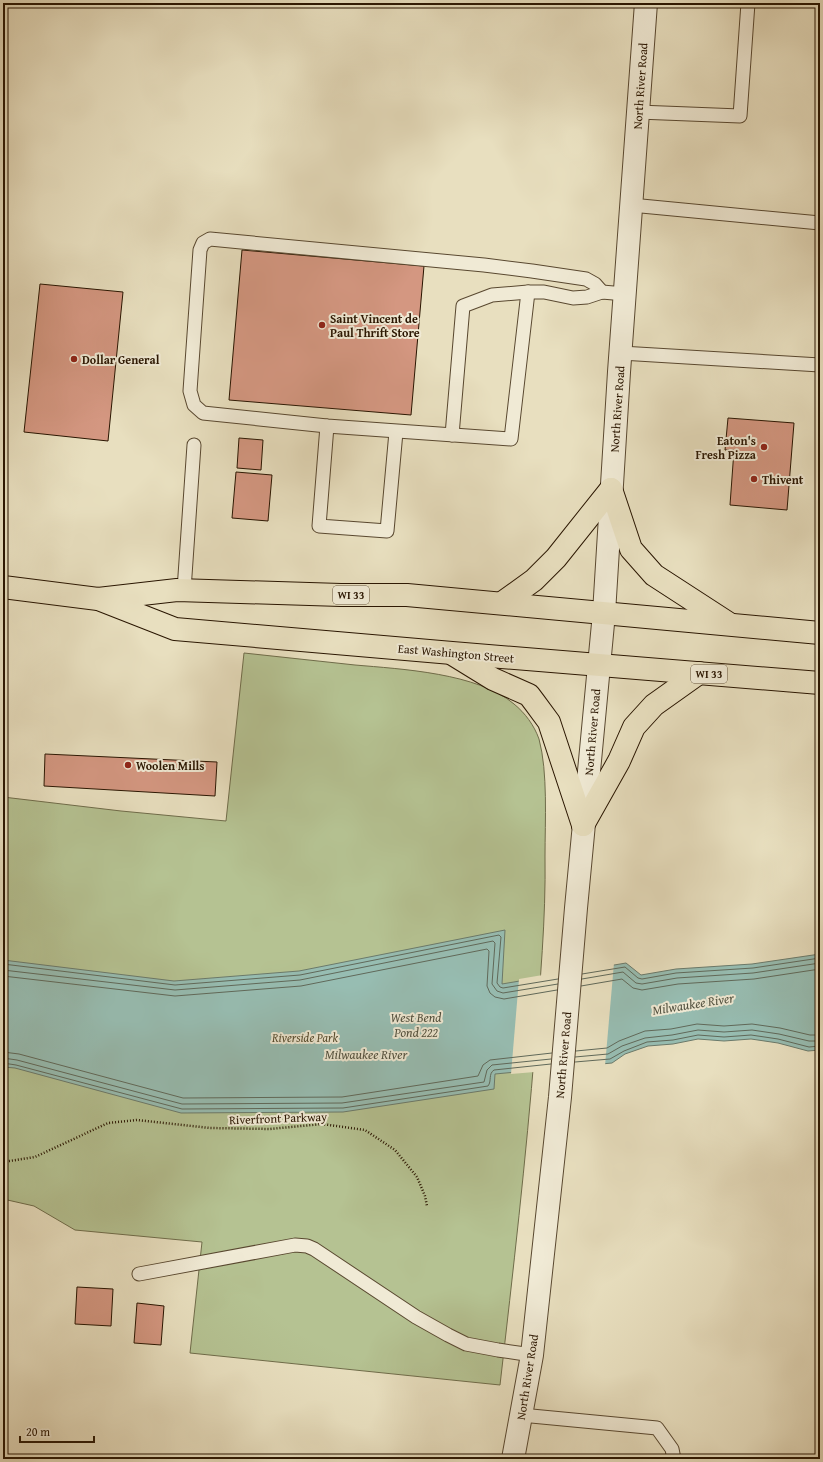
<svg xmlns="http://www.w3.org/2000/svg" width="823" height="1462" font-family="'Gentium Book Plus',serif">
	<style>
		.green { fill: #b5c292; stroke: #6f6c4a }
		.water { fill: #97bdb2; stroke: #6b7a6b }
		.pier { fill: #e8dfbf }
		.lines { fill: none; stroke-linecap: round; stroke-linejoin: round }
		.shore { stroke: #60695a; stroke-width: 1 }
		.building { fill: #d49781; stroke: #291501 }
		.service-casing { stroke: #594830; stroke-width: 15 }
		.tertiary-casing { stroke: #594830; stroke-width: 24 }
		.primary-casing { stroke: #291501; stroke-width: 24 }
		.path { stroke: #291501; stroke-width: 2.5; stroke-dasharray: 1 2; stroke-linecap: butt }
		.service { stroke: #f0ead5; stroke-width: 13 }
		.tertiary { stroke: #f0ead5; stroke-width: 22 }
		.primary { stroke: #e8dfbf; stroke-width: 22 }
		.poi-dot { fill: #8f2418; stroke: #f0ead5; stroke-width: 1.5 }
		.labels { text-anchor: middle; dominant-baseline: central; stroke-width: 4; stroke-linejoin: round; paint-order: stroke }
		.shield { fill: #f0ead5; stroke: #655541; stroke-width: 1 }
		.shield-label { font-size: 11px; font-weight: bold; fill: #291501 }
		.street-label { font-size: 12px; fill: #291501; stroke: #f0ead5 }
		.poi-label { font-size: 12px; font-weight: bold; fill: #291501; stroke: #f0ead5; text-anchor: start }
		.park-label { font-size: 12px; font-style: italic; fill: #53492c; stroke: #f0ead5 }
		.water-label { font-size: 13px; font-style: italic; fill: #50503f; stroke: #f0ead5 }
	</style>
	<rect width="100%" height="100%" fill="#e8dfbf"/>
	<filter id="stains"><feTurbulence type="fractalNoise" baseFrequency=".005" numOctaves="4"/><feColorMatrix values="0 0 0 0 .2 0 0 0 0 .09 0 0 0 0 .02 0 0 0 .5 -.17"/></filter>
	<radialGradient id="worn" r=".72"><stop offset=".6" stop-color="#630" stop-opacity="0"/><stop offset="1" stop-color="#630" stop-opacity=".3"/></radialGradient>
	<path class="green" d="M244 653C281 657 318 661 355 665 401 669 478 673 514 704 525 713 534 725 539 739 548 772 545 821 545 856 546 919 540 982 535 1046 526 1159 513 1272 500 1385L190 1353 202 1242 75 1230 34 1206 3 1199V797L121 811 226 821Z"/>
	<polygon class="water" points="505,930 502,984 626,963 641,975 676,969 752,964 820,954 820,1050 808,1051 778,1043 751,1039 724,1041 698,1039 673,1044 648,1046 625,1054 612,1063 495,1074 494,1089 343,1112 181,1113 15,1068 3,1067 3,960 174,981 299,971"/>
	<polygon class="pier" points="614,963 605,1066 511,1074 519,979"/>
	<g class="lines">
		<g class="shore">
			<polyline points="3,964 175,985 300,975 499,935 501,937 497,983 500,987 503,988 558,979"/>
			<polyline points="3,970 175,990 300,980 493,941 495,943 492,984 497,991 503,993 558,984"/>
			<polyline points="582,974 625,967 638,978 642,979 676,973 753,968 820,958"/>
			<polyline points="3,976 175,996 301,986 487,949 489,951 487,986 490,993 495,997 504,999 557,990"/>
			<polyline points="582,979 623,972 636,983 642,984 677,978 753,973 820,963"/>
			<polyline points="581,986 622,979 633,988 642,990 678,984 754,979 820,969"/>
			<polyline points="576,1051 607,1048 619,1041 645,1031 671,1029 697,1024 724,1026 752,1024 780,1028 810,1035 820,1035"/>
			<polyline points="3,1052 19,1054 183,1098 342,1097 478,1076 483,1065 490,1060 552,1053"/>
			<polyline points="575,1057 608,1054 622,1046 645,1038 672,1035 698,1030 724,1032 752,1030 779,1034 809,1041 820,1041"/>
			<polyline points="3,1058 17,1060 182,1104 342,1103 484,1082 487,1070 492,1065 551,1059"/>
			<polyline points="575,1062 610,1059 624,1051 647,1042 673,1040 698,1035 724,1037 751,1035 778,1039 809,1047 820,1046"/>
			<path d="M3 1063 16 1065 182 1109 343 1108 488 1086C492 1081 488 1074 494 1070L551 1064"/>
		</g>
	</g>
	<g class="building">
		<polygon points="242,250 424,266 411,415 229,400"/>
		<polygon points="40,284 123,292 108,441 24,432"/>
		<polygon points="728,418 794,423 787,510 730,505 734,450 725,450"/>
		<polygon points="239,438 263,440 261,470 237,468"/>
		<polygon points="236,472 272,475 268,521 232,518"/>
		<polygon points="45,754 217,762 215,796 44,786"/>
		<polygon points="77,1287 113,1289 111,1326 75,1324"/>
		<polygon points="137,1303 164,1306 161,1345 134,1343"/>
	</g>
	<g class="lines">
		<defs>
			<g id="service">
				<polyline points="638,112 740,116 748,3"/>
				<polyline points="631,205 820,223"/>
				<polyline points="528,292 511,439 327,426 203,413 194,405 190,391 200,250 203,243 210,239 484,265 532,271 586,279 595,284 602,292"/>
				<polyline points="621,353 820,365"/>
				<polyline points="327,426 319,526 387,531 396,432"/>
				<polyline points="452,435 463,306 492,295 528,292 544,292 573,298 587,297 602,292 625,294"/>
				<polyline points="184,590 194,445"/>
				<polyline points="139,1274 295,1245 307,1246 314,1249 416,1317 448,1335 466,1344 498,1350 532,1355"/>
				<polyline points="521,1415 657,1428 672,1449 674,1459"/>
			</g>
			<polyline id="tertiary" points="513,1459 532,1355 560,1097 576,908 604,613 619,372 646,3"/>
			<g id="primary">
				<polyline points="611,489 631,549 654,575 728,623"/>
				<polyline points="3,587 98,599 177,590 341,595 407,595 820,633"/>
				<polyline points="101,600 175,629 452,653 820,683"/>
				<polyline points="502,603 534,580 556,558 611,489"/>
				<polyline points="454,655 493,679 529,695 535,703 549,722 583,825"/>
				<polyline points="583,825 619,761 634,727 654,705 699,673"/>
			</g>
		</defs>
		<use href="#service" class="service-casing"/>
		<use href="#tertiary" class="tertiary-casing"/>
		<use href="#primary" class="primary-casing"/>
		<polyline class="path" points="3,1162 35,1157 108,1123 137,1120 210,1128 270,1129 322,1124 365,1130 395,1150 417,1177 425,1196 427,1206"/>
		<use href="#service" class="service"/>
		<use href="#tertiary" class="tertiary"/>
		<use href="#primary" class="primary"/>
	</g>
	<g class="poi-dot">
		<circle cx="322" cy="325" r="4"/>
		<circle cx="74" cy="359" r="4"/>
		<circle cx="764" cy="447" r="4"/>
		<circle cx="754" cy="479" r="4"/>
		<circle cx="128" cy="765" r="4"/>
	</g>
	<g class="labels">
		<g class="shield">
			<rect x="333" y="586" width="36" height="18" rx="3"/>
			<rect x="691" y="665" width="36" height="18" rx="3"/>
		</g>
		<g class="shield-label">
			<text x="351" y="595">WI 33</text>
			<text x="709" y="674">WI 33</text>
		</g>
		<g class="street-label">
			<text transform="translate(640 86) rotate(-86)">North River Road</text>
			<text transform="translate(617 409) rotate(-86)">North River Road</text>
			<text transform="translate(456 653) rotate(5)">East Washington Street</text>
			<text transform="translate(592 732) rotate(-85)">North River Road</text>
			<text transform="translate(563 1055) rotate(-85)">North River Road</text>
			<text transform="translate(278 1118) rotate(-2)">Riverfront Parkway</text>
			<text transform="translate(527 1377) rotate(-81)">North River Road</text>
		</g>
		<g class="poi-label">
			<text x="330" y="318">Saint Vincent de<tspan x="330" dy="14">Paul Thrift Store</tspan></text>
			<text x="82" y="359">Dollar General</text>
			<text x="756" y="440" text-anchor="end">Eaton's<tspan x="756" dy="14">Fresh Pizza</tspan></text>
			<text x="762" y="479">Thivent</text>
			<text x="136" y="765">Woolen Mills</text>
		</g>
		<g class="park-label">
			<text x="305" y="1037">Riverside Park</text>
		</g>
		<g class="water-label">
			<text transform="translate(693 1004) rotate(-9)">Milwaukee River</text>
			<text x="416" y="1017">West Bend<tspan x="416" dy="15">Pond 222</tspan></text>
			<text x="366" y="1054">Milwaukee River</text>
		</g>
	</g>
	<rect width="823" height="1462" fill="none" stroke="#e8dfbf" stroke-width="16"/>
	<rect x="4" y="4" width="815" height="1454" fill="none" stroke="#291501" stroke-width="2"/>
	<rect x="8" y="8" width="807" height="1446" fill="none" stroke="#291501"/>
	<path d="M20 1436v6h74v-6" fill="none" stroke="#291501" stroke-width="2"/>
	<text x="26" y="1436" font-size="12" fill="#291501" stroke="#f0ead5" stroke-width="3" paint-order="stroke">20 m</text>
	<rect width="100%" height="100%" filter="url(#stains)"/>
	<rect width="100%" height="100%" fill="url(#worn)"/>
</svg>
